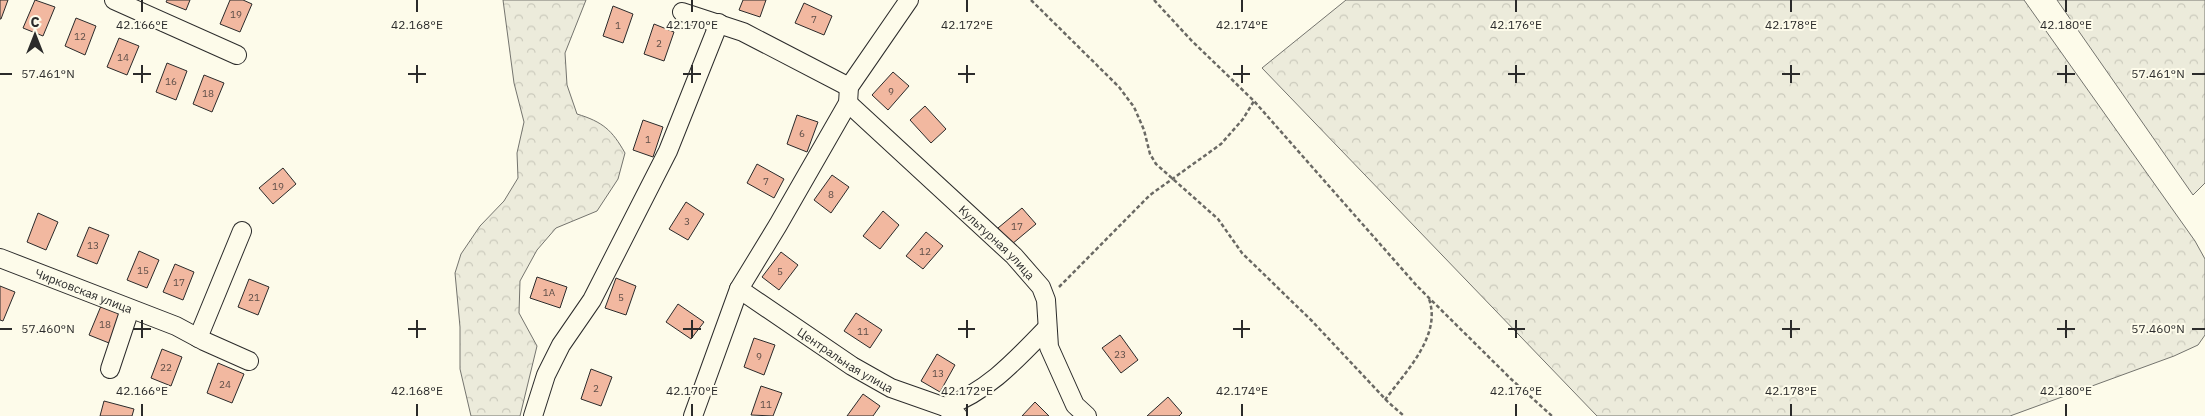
<svg xmlns="http://www.w3.org/2000/svg" width="2205" height="416" font-family="'IBM Plex Sans',sans-serif">
	<style>
		.forest { fill: url(#forest-crowns); stroke: #74746e }
		.building { fill: #f2b8a0; stroke: #2b2b2b }
		.lines { fill: none; stroke-linecap: round; stroke-linejoin: round }
		.minor-casing { stroke: #2b2b2b; stroke-width: 20 }
		.path { stroke: #6a6964; stroke-width: 2.5; stroke-dasharray: 4 2.5; stroke-linecap: butt }
		.minor { stroke: #fdfbea; stroke-width: 18 }
		.ticks { fill: none; stroke: #2b2b2b; stroke-width: 2 }
		.labels { text-anchor: middle; dominant-baseline: central; stroke-width: 4; stroke-linejoin: round; paint-order: stroke }
		.number-label { font-size: 10px; fill: #5d4e48 }
		.street-label { font-size: 12px; fill: #2b2b2b; stroke: #fdfbea }
		.ticks-label { font-size: 12px; text-anchor: middle; fill: #2b2b2b; stroke: #fdfbea; stroke-width: 4; stroke-linejoin: round; paint-order: stroke }
	</style>
	<defs>
		<pattern id="forest-crowns" width="20" height="18" patternUnits="userSpaceOnUse" patternTransform="scale(1.25)"><rect width="20" height="18" fill="#ecebdb"/><path d="M2 6a3 3 0 1 1 6 0M12 15a3 3 0 1 1 6 0" fill="none" stroke="#cbcabc"/></pattern>
	</defs>
	<rect width="100%" height="100%" fill="#fdfbea"/>
	<g class="forest">
		<path d="M503 0H586L565 53 567 85 577 114C603 122 612 130 625 153L618 179 597 211 556 228 537 250 520 281 519 313 537 346 520 416H471L460 369V327L455 273 461 254 480 226 504 201 518 178 517 153 524 122 514 83Z"/>
		<polygon points="1346,0 2024,0 2195,241 2205,259 2205,335 2198,345 2174,356 2010,416 1597,416 1262,68"/>
		<polygon points="2057,0 2205,0 2205,183 2193,195"/>
	</g>
	<g class="building">
		<polygon points="0,0 8,0 1,19 0,19"/>
		<polygon points="35,0 55,7 43,36 23,28"/>
		<polygon points="167,0 190,0 186,10 166,2"/>
		<polygon points="230,0 243,0 252,4 240,32 220,24"/>
		<polygon points="743,0 766,0 760,17 739,10"/>
		<polygon points="804,3 832,16 824,35 795,23"/>
		<polygon points="613,6 633,14 623,43 603,36"/>
		<polygon points="76,18 96,26 85,55 65,46"/>
		<polygon points="654,24 674,32 664,61 644,54"/>
		<polygon points="119,38 139,46 127,75 107,67"/>
		<polygon points="167,63 187,71 176,100 156,92"/>
		<polygon points="893,72 909,86 888,110 872,95"/>
		<polygon points="204,75 224,83 212,112 193,104"/>
		<polygon points="925,106 946,129 931,143 910,120"/>
		<polygon points="797,115 818,122 807,152 787,144"/>
		<polygon points="643,120 663,127 653,157 633,150"/>
		<polygon points="757,164 784,179 774,198 747,183"/>
		<polygon points="283,168 296,184 273,204 259,188"/>
		<polygon points="832,175 849,187 831,213 814,200"/>
		<polygon points="686,202 704,214 688,240 669,229"/>
		<polygon points="1022,208 1036,224 1012,244 998,228"/>
		<polygon points="883,211 899,225 880,249 863,236"/>
		<polygon points="38,213 58,222 46,250 27,242"/>
		<polygon points="89,227 109,235 97,264 77,256"/>
		<polygon points="926,232 943,246 923,269 906,256"/>
		<polygon points="139,251 159,260 147,288 127,280"/>
		<polygon points="781,252 798,265 779,290 762,277"/>
		<polygon points="175,264 194,272 183,300 163,292"/>
		<polygon points="537,277 567,287 560,308 530,298"/>
		<polygon points="616,278 636,286 626,315 605,308"/>
		<polygon points="249,279 269,287 258,315 238,307"/>
		<polygon points="0,286 15,292 3,321 0,320"/>
		<polygon points="678,304 704,322 691,339 666,322"/>
		<polygon points="101,306 121,314 109,343 89,335"/>
		<polygon points="856,313 882,330 870,348 844,331"/>
		<polygon points="1120,335 1138,360 1121,373 1102,348"/>
		<polygon points="754,338 775,345 764,375 744,367"/>
		<polygon points="162,349 182,357 171,386 151,378"/>
		<polygon points="937,354 955,365 940,392 921,381"/>
		<polygon points="218,363 244,374 232,403 207,393"/>
		<polygon points="591,369 612,377 601,406 581,399"/>
		<polygon points="761,386 782,393 773,416 751,415"/>
		<polygon points="863,394 880,406 873,416 847,416"/>
		<polygon points="1168,397 1182,413 1179,416 1147,416"/>
		<polygon points="104,401 134,409 132,416 100,416"/>
		<polygon points="1035,402 1049,416 1022,416"/>
	</g>
	<g class="lines">
		<defs>
			<g id="minor">
				<polyline points="114,0 237,55"/>
				<polyline points="682,12 743,32 849,87"/>
				<path id="s1" d="M848 103 1014 256 1041 287 1046 300 1049 347 1075 405 1087 416"/>
				<path id="s2" d="M0 258 176 326 204 341 249 361"/>
				<path id="s3" d="M739 289 852 366 891 388 945 407 958 416"/>
				<polyline points="198,338 242,231"/>
				<polyline points="110,369 130,309"/>
				<path d="M945 407C988 391 1015 361 1046 329"/>
				<polyline points="533,416 546,375 561,345 592,300 668,151 719,23"/>
				<polyline points="693,416 739,289 778,225 848,103 849,87 909,0"/>
			</g>
		</defs>
		<use href="#minor" class="minor-casing"/>
		<g class="path">
			<polyline points="1031,0 1119,87 1134,107 1144,130 1150,154 1156,164 1218,219 1242,253 1312,321 1388,402 1404,416"/>
			<polyline points="1154,0 1191,40 1254,101 1417,286 1511,379 1552,416"/>
			<polyline points="1059,287 1150,195 1221,144 1243,119 1254,101"/>
			<path d="M1385 400C1405 372 1442 336 1429 299"/>
		</g>
		<use href="#minor" class="minor"/>
	</g>
	<path class="ticks" d="M142 0V12M417 0V12M692 0V12M967 0V12M1242 0V12M1516 0V12M1791 0V12M2066 0V12M142 65V83M417 65V83M692 65V83M967 65V83M1242 65V83M1516 65V83M1791 65V83M2066 65V83M0 74H12M133 74H151M408 74H426M683 74H701M958 74H975M1233 74H1250M1508 74H1525M1782 74H1800M2057 74H2075M2192 74H2205M142 320V338M417 320V338M692 320V338M967 320V338M1242 320V338M1516 320V338M1791 320V338M2066 320V338M0 329H12M133 329H151M408 329H426M683 329H701M958 329H975M1233 329H1250M1508 329H1525M1782 329H1800M2057 329H2075M2192 329H2205M142 404V416M417 404V416M692 404V416M967 404V416M1242 404V416M1516 404V416M1791 404V416M2066 404V416"/>
	<g class="labels">
		<g class="number-label">
			<text x="236" y="14">19</text>
			<text x="814" y="19">7</text>
			<text x="618" y="25">1</text>
			<text x="80" y="36">12</text>
			<text x="659" y="43">2</text>
			<text x="123" y="57">14</text>
			<text x="171" y="81">16</text>
			<text x="891" y="91">9</text>
			<text x="208" y="93">18</text>
			<text x="802" y="133">6</text>
			<text x="648" y="139">1</text>
			<text x="766" y="181">7</text>
			<text x="278" y="186">19</text>
			<text x="831" y="194">8</text>
			<text x="687" y="221">3</text>
			<text x="1017" y="226">17</text>
			<text x="93" y="245">13</text>
			<text x="925" y="251">12</text>
			<text x="143" y="270">15</text>
			<text x="780" y="271">5</text>
			<text x="179" y="282">17</text>
			<text x="549" y="292">1А</text>
			<text x="254" y="297">21</text>
			<text x="621" y="297">5</text>
			<text x="105" y="324">18</text>
			<text x="863" y="331">11</text>
			<text x="1120" y="354">23</text>
			<text x="759" y="356">9</text>
			<text x="166" y="367">22</text>
			<text x="938" y="373">13</text>
			<text x="225" y="384">24</text>
			<text x="596" y="388">2</text>
			<text x="766" y="404">11</text>
		</g>
		<g class="street-label">
			<text stroke="none"><textPath href="#s1" startOffset="204">Культурная улица</textPath></text>
			<text stroke="none"><textPath href="#s2" startOffset="90">Чирковская улица</textPath></text>
			<text stroke="none"><textPath href="#s3" startOffset="128">Центральная улица</textPath></text>
		</g>
	</g>
	<g class="ticks-label">
		<text x="142" y="29">42.166°E</text>
		<text x="417" y="29">42.168°E</text>
		<text x="692" y="29">42.170°E</text>
		<text x="967" y="29">42.172°E</text>
		<text x="1242" y="29">42.174°E</text>
		<text x="1516" y="29">42.176°E</text>
		<text x="1791" y="29">42.178°E</text>
		<text x="2066" y="29">42.180°E</text>
		<text x="48" y="78">57.461°N</text>
		<text x="2158" y="78">57.461°N</text>
		<text x="48" y="333">57.460°N</text>
		<text x="2158" y="333">57.460°N</text>
		<text x="142" y="395">42.166°E</text>
		<text x="417" y="395">42.168°E</text>
		<text x="692" y="395">42.170°E</text>
		<text x="967" y="395">42.172°E</text>
		<text x="1242" y="395">42.174°E</text>
		<text x="1516" y="395">42.176°E</text>
		<text x="1791" y="395">42.178°E</text>
		<text x="2066" y="395">42.180°E</text>
	</g>
	<g transform="translate(35 35)" stroke="#fdfbea" stroke-width="4" paint-order="stroke">
	<path d="M0-4L9 19L0 12L-9 19Z" fill="#2b2b2b"/>
	<text y="-8" font-size="14" font-weight="bold" text-anchor="middle" fill="#2b2b2b">С</text>
	</g>
</svg>
